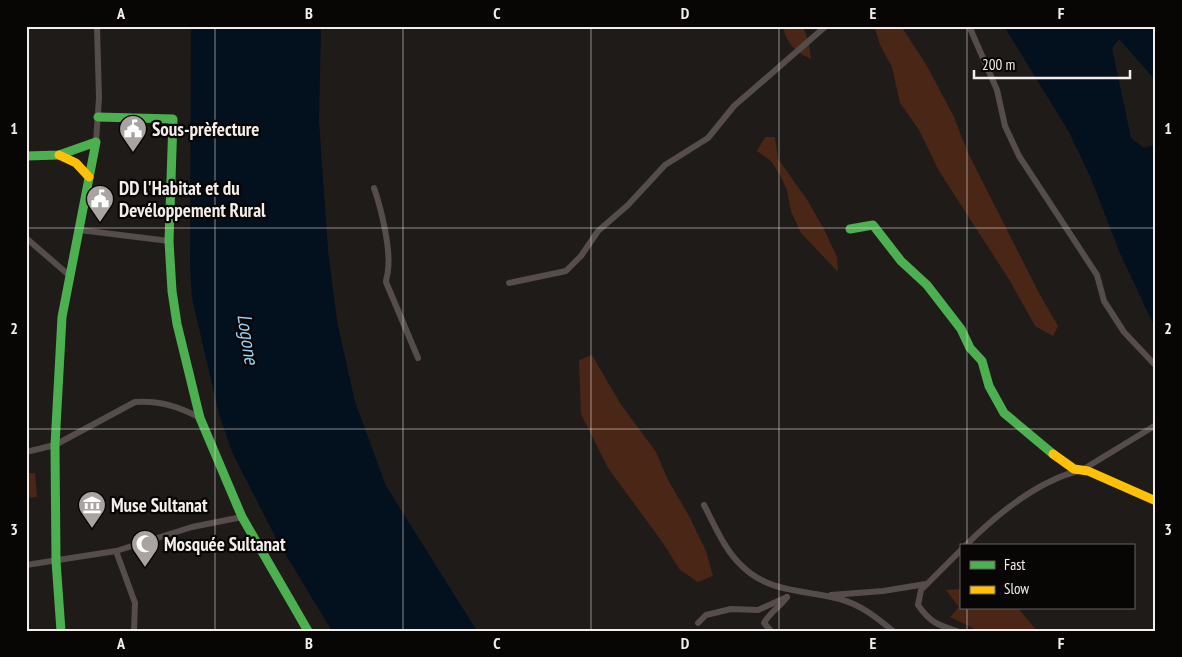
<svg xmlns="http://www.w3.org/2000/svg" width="1182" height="657" font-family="'PT Sans Narrow',sans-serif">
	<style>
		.green { fill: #4a2616 }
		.water { fill: #03101d }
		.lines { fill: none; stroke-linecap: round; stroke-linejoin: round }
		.street { stroke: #574c4c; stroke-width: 6 }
		.fast { stroke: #4caf50; stroke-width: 9 }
		.slow { stroke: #ffc107; stroke-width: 9 }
		.grid { fill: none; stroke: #f3edeb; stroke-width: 1; stroke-opacity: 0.55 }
		.labels { text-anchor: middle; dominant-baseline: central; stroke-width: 4.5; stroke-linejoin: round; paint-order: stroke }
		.poi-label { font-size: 19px; font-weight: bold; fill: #f3edeb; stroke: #080605; text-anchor: start }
		.water-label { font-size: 20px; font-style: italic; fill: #97d3fa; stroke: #080605 }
		.neatline { fill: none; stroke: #f3edeb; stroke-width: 2 }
		.grid-label { font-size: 16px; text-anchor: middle; font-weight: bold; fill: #f3edeb }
	</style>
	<rect width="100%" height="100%" fill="#1f1b19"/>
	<g class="green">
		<path d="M783 26H803L809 43 811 59C794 51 787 44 783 26Z"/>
		<polygon points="874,26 901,26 927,66 954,117 968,153 1039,293 1058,326 1053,336 1035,326 1010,281 939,171 919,130 900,103 892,67 881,47"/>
		<polygon points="765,137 775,137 778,159 806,198 824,229 837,257 838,272 801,233 791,211 787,190 780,175 771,161 757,151"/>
		<polygon points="592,355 620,403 656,452 668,480 689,516 706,551 713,576 698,582 680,570 663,543 608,468 581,414 579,360"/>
		<polygon points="26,473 35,473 37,497 26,498"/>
		<polygon points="961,589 961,608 1018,608 1037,631 979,631 950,617 959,607 946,590"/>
	</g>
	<g class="water">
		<polygon points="191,26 321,26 319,121 328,250 337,321 355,402 386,486 477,631 332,631 278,542 232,452 219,414 192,298 190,268"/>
		<polygon points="1004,26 1156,26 1156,81 1119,39 1112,48 1131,138 1144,148 1156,144 1156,330 1120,253 1090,176 1069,132"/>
	</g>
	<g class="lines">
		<g class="street">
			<polyline points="969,26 997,90 1005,126 1019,156 1097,275 1104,301 1124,332 1156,366"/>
			<polyline points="96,142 99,98 97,26"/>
			<path d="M374 188C381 208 391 249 388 270 388 275 386 277 386 282L418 358"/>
			<polyline points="80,230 169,241"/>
			<polyline points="26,238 70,276"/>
			<polyline points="509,283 566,271 581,256 598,231 628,205 665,165 708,138 734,106 826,26"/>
			<path d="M26 452 55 445 135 402C159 400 179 406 200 418"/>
			<path d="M704 505C715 526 725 551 743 567 770 593 806 590 840 599 861 605 876 617 893 631"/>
			<path d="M965 546C996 515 1038 480 1082 470L1156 425"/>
			<polyline points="116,551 135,603 134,631"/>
			<polyline points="26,565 116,551 192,527 242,517"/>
			<polyline points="831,595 883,591 926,584"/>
			<polyline points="698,623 706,615 731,609 758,610 787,597"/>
			<path d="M771 631 764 623C770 612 780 607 787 597"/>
			<path d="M957 631C937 625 930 622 918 605L921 590 961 550"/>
		</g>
		<g class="fast">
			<polyline points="98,117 173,119 169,241 172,291 177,324 200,418 242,517 308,631"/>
			<polyline points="26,156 59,155 96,142 62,317 55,445 56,561 61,631"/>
			<polyline points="850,229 873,225 901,261 927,285 961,329 970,348 982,361 989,386 1004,413 1053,454"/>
		</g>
		<g class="slow">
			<polyline points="59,155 76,163 89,177"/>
			<polyline points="1053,454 1074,469 1088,471 1156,501"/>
		</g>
	</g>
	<path class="grid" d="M215 26V631M403 26V631M591 26V631M779 26V631M967 26V546M26 228H1156M26 429H1156M967 608V631"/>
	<defs>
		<symbol id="civic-pin" viewBox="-11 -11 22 30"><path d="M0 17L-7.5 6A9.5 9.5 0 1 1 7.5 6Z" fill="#a9a4a2" stroke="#080605"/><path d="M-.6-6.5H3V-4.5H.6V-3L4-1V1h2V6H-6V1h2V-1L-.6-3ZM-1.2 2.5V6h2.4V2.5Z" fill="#fff"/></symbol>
		<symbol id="museum-pin" viewBox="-11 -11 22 30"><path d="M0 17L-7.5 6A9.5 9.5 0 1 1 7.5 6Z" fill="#a9a4a2" stroke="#080605"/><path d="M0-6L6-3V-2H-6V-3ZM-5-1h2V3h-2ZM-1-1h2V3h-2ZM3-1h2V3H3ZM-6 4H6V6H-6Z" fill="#fff"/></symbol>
		<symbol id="mosque-pin" viewBox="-11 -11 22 30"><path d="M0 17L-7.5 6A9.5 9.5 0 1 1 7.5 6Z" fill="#a9a4a2" stroke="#080605"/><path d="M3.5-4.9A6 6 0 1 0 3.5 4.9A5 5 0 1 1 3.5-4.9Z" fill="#fff"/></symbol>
	</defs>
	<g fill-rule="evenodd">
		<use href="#civic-pin" x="117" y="113" width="32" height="43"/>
		<use href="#civic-pin" x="84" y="183" width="32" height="43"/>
		<use href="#museum-pin" x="76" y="489" width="32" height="43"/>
		<use href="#mosque-pin" x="129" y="528" width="32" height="43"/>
	</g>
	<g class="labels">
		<g class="poi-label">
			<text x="152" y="129">Sous-prèfecture</text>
			<text x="119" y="188">DD l'Habitat et du<tspan x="119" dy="22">Devéloppement Rural</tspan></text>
			<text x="111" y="505">Muse Sultanat</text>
			<text x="164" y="544">Mosquée Sultanat</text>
		</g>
		<g class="water-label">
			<text transform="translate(248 339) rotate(81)">Logone</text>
		</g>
	</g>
	<rect width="1182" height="657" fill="none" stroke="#080605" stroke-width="55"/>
	<rect x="960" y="544" width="175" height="65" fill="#080605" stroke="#666261"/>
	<rect x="970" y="561" width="25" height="8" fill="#4caf50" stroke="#666261"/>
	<text x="1004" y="570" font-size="15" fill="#f3edeb">Fast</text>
	<rect x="970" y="586" width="25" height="8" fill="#ffc107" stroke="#666261"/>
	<text x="1004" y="594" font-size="15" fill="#f3edeb">Slow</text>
	<path d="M974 70v8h156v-8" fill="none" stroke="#f3edeb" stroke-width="2.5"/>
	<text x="982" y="70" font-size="15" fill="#f3edeb" stroke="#080605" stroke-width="4" paint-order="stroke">200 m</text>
	<rect x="28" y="28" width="1126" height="602" class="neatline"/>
	<g class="grid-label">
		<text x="121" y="19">A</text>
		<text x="309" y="19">B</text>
		<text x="497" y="19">C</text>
		<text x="685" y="19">D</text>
		<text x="873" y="19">E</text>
		<text x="1061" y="19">F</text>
		<text x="14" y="134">1</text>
		<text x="1168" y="134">1</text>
		<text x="14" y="334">2</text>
		<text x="1168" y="334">2</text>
		<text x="14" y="535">3</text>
		<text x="1168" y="535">3</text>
		<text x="121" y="649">A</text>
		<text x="309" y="649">B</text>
		<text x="497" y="649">C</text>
		<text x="685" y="649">D</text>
		<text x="873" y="649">E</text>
		<text x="1061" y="649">F</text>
	</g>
</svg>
